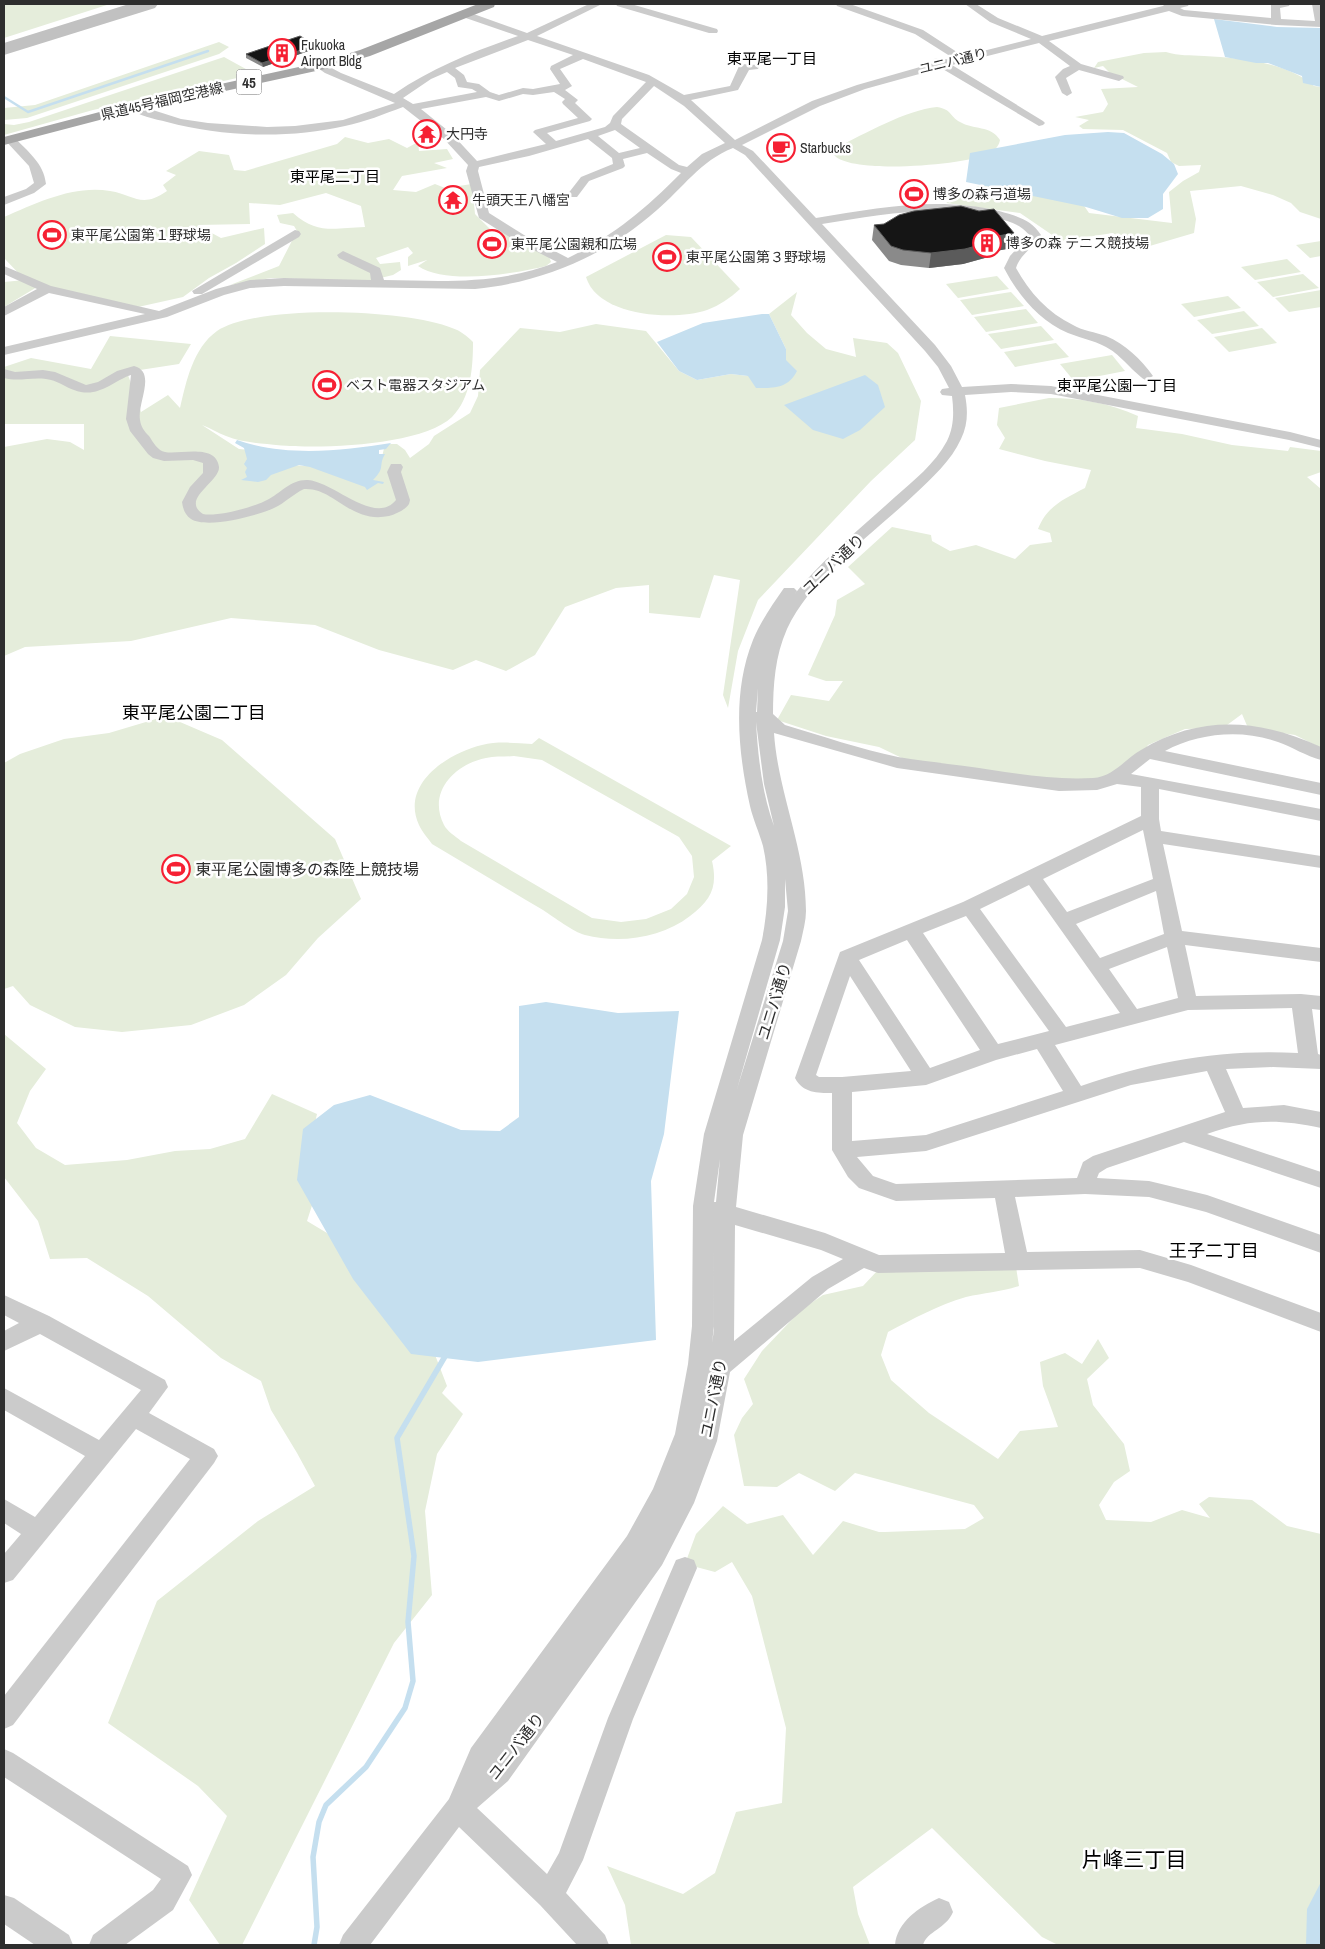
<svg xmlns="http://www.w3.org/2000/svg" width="1325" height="1949" font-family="'Archivo Narrow','Noto Sans JP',sans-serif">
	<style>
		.green { fill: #e5eddb; fill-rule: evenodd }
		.water { fill: #c5dfef }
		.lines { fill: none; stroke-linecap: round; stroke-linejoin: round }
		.stream-far1 { stroke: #c5dfef; stroke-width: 2.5 }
		.stream { stroke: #c5dfef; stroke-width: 5.5 }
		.taxiway { fill: #c1c1c1; fill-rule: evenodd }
		.minor { fill: #cbcbcb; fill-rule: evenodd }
		.major { fill: #a6a6a6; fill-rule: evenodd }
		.wall { fill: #8a8a8a }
		.shaded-wall { fill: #5b5b5b }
		.building { fill: #151515; stroke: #5b5b5b }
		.labels { text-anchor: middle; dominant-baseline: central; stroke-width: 5; stroke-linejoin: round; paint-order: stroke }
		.far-poi-label { font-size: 14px; fill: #2e2e2e; stroke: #fff; text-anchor: start }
		.far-street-label { font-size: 14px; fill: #2e2e2e; stroke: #fff }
		.far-neighbourhood-label { font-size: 15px; fill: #000; stroke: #fff }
		.shield { fill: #fff; stroke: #6d6d6d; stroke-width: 1 }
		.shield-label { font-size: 15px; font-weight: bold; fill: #2e2e2e }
		.street-label { font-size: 16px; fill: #2e2e2e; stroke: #fff }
		.poi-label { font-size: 16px; fill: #2e2e2e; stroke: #fff; text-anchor: start }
		.neighbourhood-label { font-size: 18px; fill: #000; stroke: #fff }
		.near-neighbourhood-label { font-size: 21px; fill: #000; stroke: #fff }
	</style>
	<rect width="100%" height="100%" fill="#fff"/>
	<g class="green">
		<polygon points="4,4 110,4 4,38"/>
		<polygon points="219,42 229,47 219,54 27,118 4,120 4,108 35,105"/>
		<path d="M1166 52C1179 56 1190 55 1204 56 1240 58 1287 62 1314 86L1321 87V219L1300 212 1291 203 1273 195 1241 186 1190 191 1196 219 1194 233 1136 250 1113 233 1061 241 1020 213 946 203 978 186 1026 180 1074 191 1089 213 1172 223 1169 192 1183 181 1199 172 1201 165 1179 166 1171 162 1167 153 1123 130 1083 129 1079 126 1089 120 1075 117 1103 112 1108 104 1101 89 1138 87 1110 73 1103 66 1094 68 1098 62 1144 53Z"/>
		<polygon points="224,57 255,74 93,110 4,135 4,124 14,125 29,122"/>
		<path d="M937 107C953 110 949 116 960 122 973 130 991 125 1000 140 999 146 994 152 988 154 965 165 851 175 834 155L836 148C864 134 906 110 937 107Z"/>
		<path d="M345 137 368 143 389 139 407 148 418 142 419 151 447 149 453 159 434 163 447 168 402 176 393 190 416 192 435 184 445 188 472 184 475 214 490 229 501 230 483 232H503L549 256 551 262 546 266C514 274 446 285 418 266L427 260 408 266V257L413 253 408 247 376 258 380 264 400 262 401 270 393 275 368 281 271 278 230 285 279 266 297 231 294 226 280 223 277 215 293 213C318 235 334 228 365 227L361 206 326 193 280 205 249 203 250 224 197 225 221 238 264 228 265 244 236 263 209 278 183 297 138 307 37 287 4 307V282L25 280 4 258V217C37 203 73 185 110 191 135 195 141 209 167 191L163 185 176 175 166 171 199 151 229 155 234 170 245 171 337 144Z"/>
		<path d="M666 235 691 237 740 289C730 298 720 305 707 310 674 321 598 317 586 277Z"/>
		<polygon points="1321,241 1321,256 1310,258 1296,245"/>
		<polygon points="1287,259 1301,272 1255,280 1241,267"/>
		<polygon points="1303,274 1319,288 1273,297 1257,282"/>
		<polygon points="997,276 1009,289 958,298 946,284"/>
		<polygon points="1321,290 1321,307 1289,312 1275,298"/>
		<path d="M797 292 791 315 807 333 826 349 856 357 853 338 887 343 898 353 921 401 915 440 871 481 758 600 738 651 728 708 723 695 740 580 714 575 700 618 649 613V585L616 588 565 607 535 655 506 671 476 660 453 670 379 650 315 625 231 618 131 641 25 647 4 656V447L47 439 70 442 84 450V424H4V367L31 358 91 369 110 336 191 344 179 364 127 372 141 412 168 395 180 408C186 382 193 348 217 331 256 304 407 309 452 328 461 331 467 336 473 342 473 367 471 398 452 417 421 447 308 450 267 444 254 443 238 441 226 436 218 433 210 428 202 425L239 449 250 450 291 465 379 470 385 444H397L405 450 410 458 429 444 434 436 470 413 478 396 480 370 520 328 560 332 596 324 646 331 679 371 697 380 731 374 748 376 786 360V349L769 314Z"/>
		<polygon points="1011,292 1024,306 972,315 960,300"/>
		<polygon points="1228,296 1241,308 1194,317 1181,304"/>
		<polygon points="1026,309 1038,323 986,332 974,317"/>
		<polygon points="1244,311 1259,326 1212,334 1197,320"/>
		<polygon points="1041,326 1054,340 1001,349 988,334"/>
		<polygon points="1262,328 1277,343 1229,352 1214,337"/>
		<polygon points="1056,343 1069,357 1015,367 1004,352"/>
		<polygon points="1112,355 1125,371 1074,381 1060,364"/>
		<path d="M1049 398C1081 398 1109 403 1138 416L1136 428 1182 434 1232 445 1288 451 1290 447 1321 451V472L1307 477 1321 489V748L1295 735 1248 728 1242 714 1223 728 1185 729 1148 745 1134 769 1091 782 1034 780 904 759 879 747 826 736 777 720 791 695 829 701 843 681H826L808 675 835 615 837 600 865 584 848 567 892 527 931 535 932 541 950 551 976 545 1015 559 1030 545 1052 542 1050 533 1038 529C1047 506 1064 499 1085 488L1091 470 1045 461 999 449 1005 438 997 425 999 408Z"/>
		<polygon points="166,716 222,740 335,839 361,899 318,938 286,975 244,1005 191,1025 122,1032 75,1027 30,1005 13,986 4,989 4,763 20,754 64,739 109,733"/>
		<path d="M539 738 731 846 712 861C718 887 711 900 690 916 662 938 620 944 585 935 573 932 554 917 543 910 506 888 469 866 432 844 428 838 422 832 419 825 400 784 448 753 482 745 498 741 515 743 532 744ZM514 756 542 760 679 837 692 856 694 877 687 894 671 909 646 919 621 922 592 918 461 841C455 836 447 831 444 825 427 792 455 764 486 758 495 756 505 757 514 756Z"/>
		<polygon points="4,1034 46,1069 30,1091 17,1123 36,1148 65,1165 127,1160 175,1151 210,1149 245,1139 272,1094 317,1114 306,1161 316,1193 307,1221 357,1251 432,1347 447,1386 442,1393 463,1414 437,1454 425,1511 432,1595 394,1643 242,1945 220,1945 189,1900 227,1816 198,1786 108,1723 157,1601 258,1521 315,1486 297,1453 271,1410 261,1381 221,1358 148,1296 87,1258 50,1259 38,1221 4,1177"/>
		<path d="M892 1255 964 1257 1016 1267 1019 1286C1001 1292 984 1293 966 1297 938 1305 913 1319 888 1332L881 1355 891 1380 929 1413 998 1459 1020 1431 1058 1427 1043 1386 1040 1362 1065 1353 1082 1364 1098 1339 1109 1358 1087 1379 1093 1405 1124 1444 1130 1471 1114 1482 1099 1505 1106 1520 1151 1522 1182 1510 1210 1518 1199 1504 1209 1497 1252 1500 1287 1526 1321 1534V1945H1058L1042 1937 932 1828 853 1887 858 1914 870 1945H631L625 1905 607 1866 683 1894 715 1873 736 1812 782 1803 786 1728 752 1596 732 1562 715 1572 685 1564 696 1534 723 1506 747 1524 783 1515 813 1555 843 1521 879 1532H885L965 1529 984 1518 974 1505 855 1473 835 1491 799 1473 777 1487 744 1486 734 1435 742 1418 753 1404 744 1379 762 1351 802 1309 823 1295 863 1286Z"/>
	</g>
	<g class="water">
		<polygon points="1214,19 1277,27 1321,28 1321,87 1303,83 1302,76 1268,63 1256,63 1225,57"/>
		<polygon points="1108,132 1124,133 1162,154 1174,164 1178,174 1163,194 1163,209 1148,218 1122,218 1086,207 966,182 970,153 1065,135"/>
		<path d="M762 314H769L786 349V360L797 371C788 389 773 388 756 388L748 376 731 374 697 380 679 371 657 342 703 323Z"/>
		<polygon points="865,375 878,385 885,407 860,430 843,439 813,430 784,405"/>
		<path d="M237 440C285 457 342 451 391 443L386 449 379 450V454H385C378 466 386 467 373 480L384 482 383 484 378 483 367 490 365 487 310 467 299 465 271 475 266 480 258 482 241 480 247 477 245 472 247 468 244 464 247 459 244 448 235 443Z"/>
		<polygon points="546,1002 618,1013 679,1011 664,1134 651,1181 656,1340 478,1362 411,1354 353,1279 297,1180 303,1129 334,1105 370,1095 461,1130 500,1131 519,1117 519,1006"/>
		<polygon points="1321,1882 1321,1945 1306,1945 1307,1909"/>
	</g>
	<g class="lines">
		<polyline class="stream-far1" points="4,97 28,112 208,51"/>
		<polyline class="stream" points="314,1945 317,1927 313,1857 319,1822 326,1805 366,1767 405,1708 413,1681 408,1622 414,1556 397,1438 447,1353"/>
		<polygon class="taxiway" points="129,4 158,4 155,8 4,55 4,43"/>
		<g class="minor">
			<path d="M589 4H602L537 36 649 75 684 95 730 86 740 64 758 65 759 67 758 69 749 70 738 90 691 100 735 140 812 101 857 85 934 63 933 61 934 59C941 57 944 61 953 58L915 34 837 6 836 4H850L923 30 963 56 1031 39 990 22 965 4H976L998 18 1042 36 1163 6 1165 4H1189L1188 6 1180 8 1184 10 1271 18V4H1290L1289 6 1280 8 1281 19 1315 21 1312 4H1321V27L1276 25 1182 16 1169 11 1049 41 1081 64 1123 76 1124 78 1119 81 1079 70 1066 78 1072 93 1067 96 1062 93 1055 77 1063 69 1070 66 1039 43 952 65 1043 121 1045 123 1043 125 1039 126 941 68 865 89 820 106 742 145 753 151 816 218C877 208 938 196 999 211 1016 216 1031 219 1041 235 1034 248 1020 254 1016 268 1029 292 1048 313 1073 325 1083 331 1095 332 1106 336 1125 344 1141 359 1153 376L1146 380C1139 378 1121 356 1111 350 1098 341 1083 339 1068 333 1039 321 1018 295 1004 268L1010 256 1029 235C1021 224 1008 221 996 218 938 203 879 215 822 224L935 345 951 366 962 387 1011 384 1051 386 1290 432 1321 440V448L1289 440 1051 394 1011 392 965 395C968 410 968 425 961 439 951 461 932 478 915 494 873 534 812 576 787 629 775 656 773 685 773 714L785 725C822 736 860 749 898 757 929 762 961 765 992 770 1026 775 1059 780 1093 778 1113 777 1125 759 1141 750 1200 714 1261 719 1321 747V760C1306 756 1292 747 1278 742 1241 729 1199 733 1165 751L1321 783V795L1150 759 1131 774 1321 809V821L1159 789V819L1161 831 1321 856V868L1163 844 1182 931 1321 948V962L1185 945 1196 996 1301 994 1321 996V1010L1312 1009 1318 1054 1321 1055V1069L1273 1067 1226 1069 1243 1108 1284 1105 1321 1112V1128C1277 1119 1250 1119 1207 1134L1321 1172V1188L1184 1142 1107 1168 1099 1173 1097 1178 1149 1181 1207 1195 1321 1235V1253L1206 1212 1149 1197 1085 1194 1015 1197 1027 1252 1140 1250 1191 1265 1321 1313V1332L1188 1282 1140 1268 878 1273 864 1268 828 1289 730 1372 717 1441 694 1503 662 1565 508 1781 477 1808 547 1874 559 1853 608 1718 676 1560 685 1557 694 1560 697 1568 633 1719 583 1860 566 1893 605 1935 609 1945H577L540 1905 459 1827 370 1945H339L343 1935 449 1799 471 1748 627 1536 653 1489 675 1434 688 1364 692 1326 693 1206 704 1134 762 940C768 909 770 877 763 846 759 832 753 819 750 806 738 752 732 692 753 640 761 621 772 605 784 588H794L797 591 793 596C822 559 860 529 895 497 913 481 935 464 947 441 954 427 954 412 952 396L942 395 940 392 942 389 949 388 948 386 938 367 925 351 745 155 733 148C700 161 683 188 657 210 605 256 544 282 475 289L284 286 250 288 224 295 167 317 4 355V347L145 314 49 293 4 316V307L37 289 4 274V266L51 286 159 311 216 289 250 280 284 278 371 280 370 273 339 258 337 255 343 251 380 268 384 280C445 281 499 285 557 262L516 241 479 218 466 171 468 165 444 139 403 107C384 114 365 122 345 126 288 139 223 137 167 122 155 119 137 116 129 107L134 104 181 119 208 123 267 127 295 126 343 120 395 103 325 73 315 66 316 64H324L341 73 394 94C434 67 473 52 518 36L460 16V12H468L527 33ZM528 40 573 55 551 66 550 69 560 84 533 89 523 88 499 95 490 92 479 84 467 82 464 75 455 68ZM583 59 646 82 613 116 610 123 605 127 556 141 547 133 590 121 592 119 575 103 578 100 565 90 572 86 560 69ZM447 72 455 78 458 87 472 89 477 92 413 104 403 98 431 79ZM654 86 684 106 725 143 702 154 687 167 679 165 621 124 622 119ZM554 92 565 99 562 102 563 104 578 118 535 130 533 132 546 144 477 161 452 134 421 109 486 97 499 101 523 94 533 95ZM615 130 640 148 619 153 598 136ZM588 139 612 158 613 164 581 177 567 195 569 197H577L589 181 623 168 625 166 623 159 647 153 671 169 681 173C643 211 616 234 568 258L524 235 489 213 478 171 479 167 529 156ZM758 688 757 712H756ZM756 722 764 784 774 826C762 793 758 757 756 722ZM774 733 897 768 1059 791 1097 790 1117 784 1141 787V816L963 902 840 952 795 1078C803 1093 817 1093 832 1093V1150L848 1177 859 1188 896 1201 995 1198 1005 1253 879 1255 825 1233 736 1207 743 1135 801 941C803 931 806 921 806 911 806 850 778 793 774 733ZM1143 830 1153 879 1067 912 1043 879ZM785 879 788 911 783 941 737 1089 780 940 785 907ZM1029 885 1120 1013 1066 1027 980 909ZM1156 891 1164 934 1100 958 1076 924ZM966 916 1049 1031 998 1044 923 933ZM907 940 980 1050 930 1068 859 960ZM1167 947 1178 998 1137 1009 1109 969ZM850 976 911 1071 842 1077H819L816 1075ZM1292 1008 1298 1053C1221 1049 1154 1061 1081 1086L1055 1045 1188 1010ZM1037 1049 1063 1091 926 1135 852 1141V1092L926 1085 996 1060ZM1207 1071 1225 1112 1093 1156 1083 1162 1077 1178 896 1184 873 1176 857 1157 926 1151 1131 1085ZM720 1159 716 1202H714ZM713 1218 714 1330 712 1343 714 1326ZM735 1225 821 1250 843 1259 812 1277 734 1341Z"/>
			<polygon points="616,4 631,4 717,29 718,31 717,33 709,33 617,6"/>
			<path d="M10 136 14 137C27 151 44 163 46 184L34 193 4 205V197L26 189 34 183 29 166 4 139Z"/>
			<polygon points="295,230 299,231 301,234 299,237 202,294 194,294 192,291"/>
			<path d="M134 366C157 372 137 403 140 420 141 427 144 431 149 436 153 442 158 451 165 452 179 455 216 443 219 467 220 482 180 499 203 514 217 517 255 507 267 500 281 493 291 479 308 480 334 482 375 526 396 500L387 472 391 464H401L403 467 401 472 410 500 409 504C405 510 396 514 389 516 350 524 334 487 304 489 293 494 285 503 274 508 257 516 207 529 191 519 185 515 183 509 182 502L190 487 203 473V463L193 460 164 461 153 458 148 454 130 431 126 419 131 375C111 382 98 399 74 390 65 387 57 380 46 379 31 377 18 382 4 378V369L15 372 43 370 55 372 86 385 98 382 117 371Z"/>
			<polygon points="4,1295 49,1316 165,1380 168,1387 149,1413 214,1449 218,1456 214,1463 13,1725 4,1729 4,1696 190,1459 136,1429 13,1580 4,1583 4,1554 21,1534 4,1523 4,1499 35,1517 85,1456 4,1410 4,1388 99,1440 141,1390 40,1334 4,1351 4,1331 19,1323 4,1315"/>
			<polygon points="4,1749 13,1753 188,1866 192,1875 173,1910 125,1945 89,1945 93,1935 153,1890 161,1879 4,1777"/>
			<polygon points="4,1895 14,1898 69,1935 73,1945 35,1945 4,1924"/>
			<path d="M939 1898 949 1902 953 1912C946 1929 927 1931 923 1945H895C897 1922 919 1907 939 1898Z"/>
		</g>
		<polygon class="major" points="478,4 495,4 494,7 370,56 325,69 134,111 4,145 4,137 134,103 317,63 360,50"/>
	</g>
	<g class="wall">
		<polygon points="317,48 263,67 246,58 246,54"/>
		<polygon points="884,224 1014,233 1012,248 996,251 992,256 963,264 929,268 901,265 889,261 872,240 874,225"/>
	</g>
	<g class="shaded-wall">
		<polygon points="316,45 317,48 263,67 262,63"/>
		<polygon points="1014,233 1012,248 996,251 992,256 963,264 929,268 931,253 998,236"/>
	</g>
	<g class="building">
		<polygon points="300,36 316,45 262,63 246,54"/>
		<polygon points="961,206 979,211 994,209 1014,233 998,236 994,241 965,249 931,253 903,250 891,246 874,225 884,224 899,215 914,211"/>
	</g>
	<defs>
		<symbol id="building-ring" viewBox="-11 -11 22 22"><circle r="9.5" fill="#fff" stroke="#f62033" stroke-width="1.5"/><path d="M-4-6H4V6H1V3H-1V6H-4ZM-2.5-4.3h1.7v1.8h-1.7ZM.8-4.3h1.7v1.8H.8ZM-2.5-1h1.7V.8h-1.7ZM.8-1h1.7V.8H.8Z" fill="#f62033"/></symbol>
		<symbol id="temple-ring" viewBox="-11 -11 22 22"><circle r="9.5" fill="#fff" stroke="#f62033" stroke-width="1.5"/><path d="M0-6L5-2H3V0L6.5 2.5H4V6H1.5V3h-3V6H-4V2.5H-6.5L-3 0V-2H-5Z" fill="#f62033"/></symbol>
		<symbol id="cafe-ring" viewBox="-11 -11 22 22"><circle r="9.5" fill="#fff" stroke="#f62033" stroke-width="1.5"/><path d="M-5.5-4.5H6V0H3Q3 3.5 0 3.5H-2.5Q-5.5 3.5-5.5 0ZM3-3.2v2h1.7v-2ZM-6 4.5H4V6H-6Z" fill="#f62033"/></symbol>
		<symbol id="stadium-ring" viewBox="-11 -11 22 22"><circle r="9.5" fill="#fff" stroke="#f62033" stroke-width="1.5"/><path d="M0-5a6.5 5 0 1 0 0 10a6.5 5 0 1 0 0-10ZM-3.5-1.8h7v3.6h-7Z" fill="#f62033"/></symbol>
	</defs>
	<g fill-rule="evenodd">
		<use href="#building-ring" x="266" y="37" width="32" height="32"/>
		<use href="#temple-ring" x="411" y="118" width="32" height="32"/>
		<use href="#cafe-ring" x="765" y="132" width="32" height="32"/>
		<use href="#stadium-ring" x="898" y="178" width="32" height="32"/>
		<use href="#temple-ring" x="437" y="184" width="32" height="32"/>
		<use href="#stadium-ring" x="36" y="219" width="32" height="32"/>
		<use href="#building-ring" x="971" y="227" width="32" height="32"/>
		<use href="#stadium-ring" x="476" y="228" width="32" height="32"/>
		<use href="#stadium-ring" x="651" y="241" width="32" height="32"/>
		<use href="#stadium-ring" x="311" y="369" width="32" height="32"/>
		<use href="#stadium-ring" x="160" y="853" width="32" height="32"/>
	</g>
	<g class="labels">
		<g class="far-poi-label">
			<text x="301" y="45">Fukuoka<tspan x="301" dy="16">Airport Bldg</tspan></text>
			<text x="446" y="134">大円寺</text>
			<text x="800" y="148">Starbucks</text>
			<text x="933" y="194">博多の森弓道場</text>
			<text x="472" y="200">牛頭天王八幡宮</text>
			<text x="71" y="235">東平尾公園第１野球場</text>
			<text x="1006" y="243">博多の森 テニス競技場</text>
			<text x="511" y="244">東平尾公園親和広場</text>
			<text x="686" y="257">東平尾公園第３野球場</text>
			<text x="346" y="385">ベスト電器スタジアム</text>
		</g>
		<g class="far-street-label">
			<text transform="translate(953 61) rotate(-14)">ユニバ通り</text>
			<text transform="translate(162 101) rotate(-13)">県道45号福岡空港線</text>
		</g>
		<g class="far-neighbourhood-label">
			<text x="772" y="58">東平尾一丁目</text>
			<text x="335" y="176">東平尾二丁目</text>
			<text x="1117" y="385">東平尾公園一丁目</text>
		</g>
		<rect class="shield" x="236.5" y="69.5" width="25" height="25" rx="4"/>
		<g class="shield-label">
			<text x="249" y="82">45</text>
		</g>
		<g class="street-label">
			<text transform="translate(833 564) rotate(-44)">ユニバ通り</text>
			<text transform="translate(774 1001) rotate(-73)">ユニバ通り</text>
			<text transform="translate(713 1398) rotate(-79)">ユニバ通り</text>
			<text transform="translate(516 1746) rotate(-52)">ユニバ通り</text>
		</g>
		<g class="poi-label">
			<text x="195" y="869">東平尾公園博多の森陸上競技場</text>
		</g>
		<g class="neighbourhood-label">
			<text x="194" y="712">東平尾公園二丁目</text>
			<text x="1214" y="1250">王子二丁目</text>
		</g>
		<g class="near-neighbourhood-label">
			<text x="1134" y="1859">片峰三丁目</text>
		</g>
	</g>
	<rect width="1325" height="1949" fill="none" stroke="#2e2e2e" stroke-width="10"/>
</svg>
